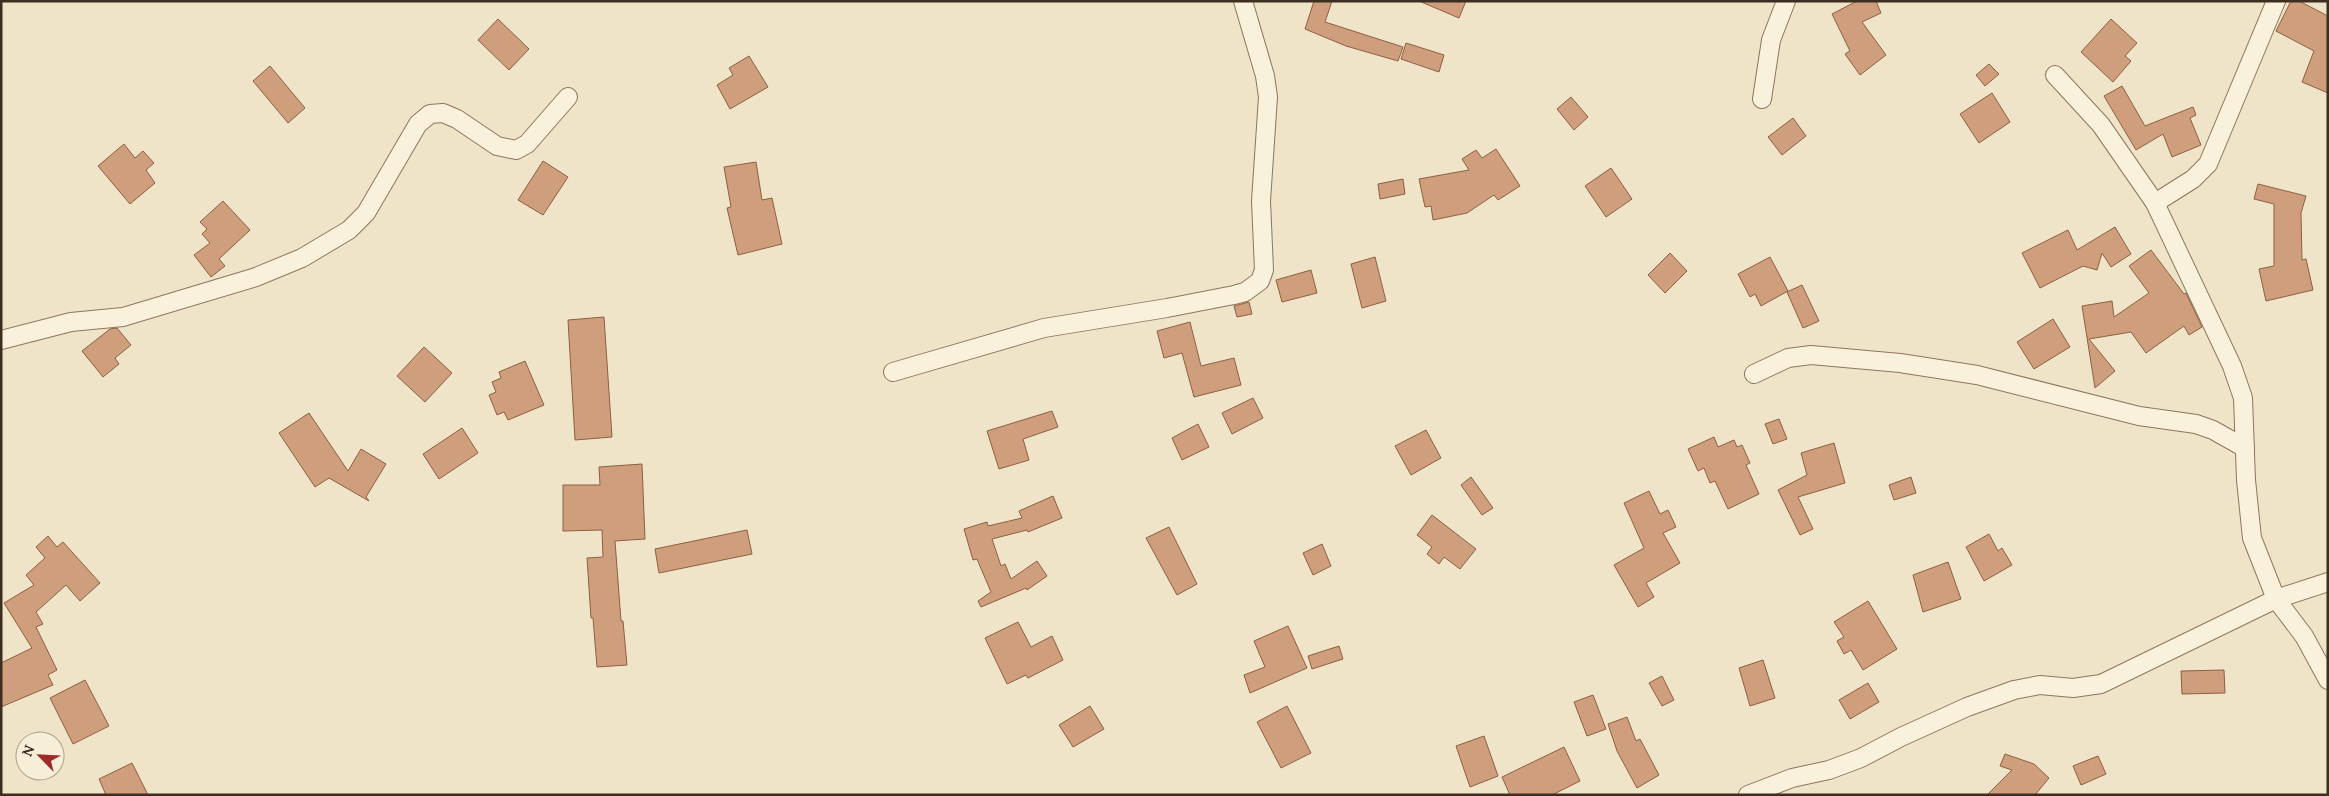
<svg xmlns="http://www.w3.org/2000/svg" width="2329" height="796" font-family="Lora,serif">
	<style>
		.building { fill: #cf9f7d; stroke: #8d5f41 }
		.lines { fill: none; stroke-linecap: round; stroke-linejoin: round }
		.minor-casing { stroke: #8d765c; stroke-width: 20 }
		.minor { stroke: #faf1dc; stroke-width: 18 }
	</style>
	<rect width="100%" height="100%" fill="#f0e4c8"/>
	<g class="building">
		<polygon points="1314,1 1332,1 1325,22 1403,47 1398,61 1346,46 1305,29"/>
		<polygon points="1419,1 1466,1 1459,18"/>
		<polygon points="1857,1 1876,1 1881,13 1862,22 1886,55 1860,75 1845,54 1850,51 1832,14"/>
		<polygon points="2291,1 2299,1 2328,16 2328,93 2302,82 2314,51 2276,31"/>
		<polygon points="498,19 529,49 509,70 478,40"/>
		<polygon points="2111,19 2137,43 2125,56 2131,61 2113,82 2081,52"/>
		<polygon points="1406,43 1444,55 1439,72 1401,59"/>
		<polygon points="749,56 768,87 730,109 717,85 733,75 729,68"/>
		<polygon points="1989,64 1999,74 1985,86 1976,75"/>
		<polygon points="270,66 305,108 288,123 253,81"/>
		<polygon points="2122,86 2145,126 2193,107 2196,115 2190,118 2201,145 2172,157 2163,134 2136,150 2104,96"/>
		<polygon points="1992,93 2010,122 1979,143 1960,114"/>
		<polygon points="1571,97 1588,117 1574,130 1557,109"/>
		<polygon points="1793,118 1806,136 1782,155 1768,137"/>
		<polygon points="124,144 135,158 143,151 154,163 146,170 155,183 130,204 98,166"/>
		<polygon points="1496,149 1520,186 1498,200 1494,195 1467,213 1433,220 1431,206 1425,207 1419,179 1469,170 1462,159 1476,150 1482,158"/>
		<polygon points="543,161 568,177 543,215 518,200"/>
		<polygon points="756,162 762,200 772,198 782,244 738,255 727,208 731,207 724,167"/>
		<polygon points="1611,168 1632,199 1606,217 1585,186"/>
		<polygon points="1403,179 1405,194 1380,199 1378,184"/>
		<polygon points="2258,184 2306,196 2301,213 2302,260 2306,259 2313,290 2266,301 2259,269 2274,266 2274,204 2254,199"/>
		<polygon points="223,201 250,230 219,259 225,266 211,277 194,255 210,243 202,234 207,229 200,222"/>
		<polygon points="2115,227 2131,254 2111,267 2102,253 2097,270 2083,266 2040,288 2022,253 2068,230 2077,250"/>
		<polygon points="2151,250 2184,294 2186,293 2202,327 2189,335 2184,326 2146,353 2131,332 2089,339 2115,371 2095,388 2082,306 2112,301 2114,317 2149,293 2129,266"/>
		<polygon points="1670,253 1687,271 1665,293 1648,275"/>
		<polygon points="1375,257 1386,301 1362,308 1351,264"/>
		<polygon points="1770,257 1788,291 1761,306 1755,294 1750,297 1738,274"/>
		<polygon points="1311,270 1317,293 1282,302 1276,280"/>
		<polygon points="1802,285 1819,321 1803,328 1787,292"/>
		<polygon points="1249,302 1252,314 1237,317 1234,306"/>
		<polygon points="604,317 612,437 575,440 568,320"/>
		<polygon points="2053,319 2070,347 2034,369 2017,342"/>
		<polygon points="1190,322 1201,366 1234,358 1241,385 1194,397 1182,353 1164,358 1157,331"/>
		<polygon points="117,328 131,345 115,358 119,364 103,377 82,351 110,329"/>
		<polygon points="424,347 452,373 425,402 397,376"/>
		<polygon points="525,361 544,405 508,420 504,412 497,415 489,395 496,392 492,382 501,378 499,372"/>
		<polygon points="1253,398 1263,418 1232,434 1222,413"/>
		<polygon points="1052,411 1058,427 1023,439 1029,460 999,469 987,431"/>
		<polygon points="309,413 348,471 361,449 386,464 366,497 369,501 329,478 315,487 279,433"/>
		<polygon points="1779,419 1787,439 1773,444 1765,424"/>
		<polygon points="1198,424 1209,447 1182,460 1172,438"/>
		<polygon points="462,428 478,453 439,479 423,454"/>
		<polygon points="1426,430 1441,458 1411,475 1395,446"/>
		<polygon points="1714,437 1718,447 1734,440 1737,447 1742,445 1750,463 1746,465 1759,494 1728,509 1715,481 1710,483 1704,468 1698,471 1688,449"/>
		<polygon points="1834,443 1845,483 1798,497 1813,529 1800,535 1778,490 1807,475 1801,453"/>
		<polygon points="642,464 645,539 615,541 621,621 623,621 627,665 597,667 593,618 591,618 587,558 603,557 602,530 563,531 563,485 600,485 599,467"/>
		<polygon points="1471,477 1493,508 1482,515 1461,485"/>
		<polygon points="1911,477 1916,493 1894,500 1889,485"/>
		<polygon points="1649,491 1660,514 1668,510 1676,527 1663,533 1680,563 1646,583 1654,597 1638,607 1614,565 1644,548 1624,503"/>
		<polygon points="1053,496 1062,518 1028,532 1027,530 992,539 1001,566 1005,564 1011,579 1037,561 1047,576 1027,590 1026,588 981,607 978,601 991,592 977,559 973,560 964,529 987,522 988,526 1022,518 1019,511"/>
		<polygon points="1432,515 1476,549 1460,569 1444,557 1439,564 1427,554 1432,547 1417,535"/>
		<polygon points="1169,527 1197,584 1177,595 1146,538"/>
		<polygon points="747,530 752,554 659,573 655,549"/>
		<polygon points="1989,534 1998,551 2002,548 2012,565 1984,581 1966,547"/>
		<polygon points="48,536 57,547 63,542 100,583 80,601 66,585 36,612 43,624 36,627 57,670 48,675 53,685 1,707 1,663 32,648 4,603 34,585 26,575 45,558 36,547"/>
		<polygon points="1322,544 1331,566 1313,575 1303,553"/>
		<polygon points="1948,562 1961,599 1923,612 1913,575"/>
		<polygon points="1868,601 1897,649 1863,670 1851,650 1844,654 1837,641 1844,637 1834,622"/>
		<polygon points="1018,622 1031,647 1052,636 1063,660 1028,678 1026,675 1007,684 985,638"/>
		<polygon points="1288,626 1307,668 1250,693 1244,675 1265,667 1254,641"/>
		<polygon points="1339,646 1343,659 1312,669 1308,656"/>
		<polygon points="1763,660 1775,698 1750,706 1739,668"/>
		<polygon points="2224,670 2225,693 2182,694 2181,671"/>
		<polygon points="1662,676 1674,700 1662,706 1649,683"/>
		<polygon points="85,680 109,726 73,744 50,698"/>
		<polygon points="1868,683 1879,702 1850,719 1839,700"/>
		<polygon points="1593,695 1606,729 1587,736 1574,702"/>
		<polygon points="1090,706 1104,729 1073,747 1059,725"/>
		<polygon points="1287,706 1311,753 1281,768 1257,722"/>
		<polygon points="1627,717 1636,741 1640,739 1659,775 1637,788 1617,751 1608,724"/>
		<polygon points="1484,736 1498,776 1470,787 1456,746"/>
		<polygon points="1564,747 1580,781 1552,795 1510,795 1502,777"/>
		<polygon points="2005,754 2034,764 2049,778 2035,795 1987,795 2012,770 2000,766"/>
		<polygon points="2098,756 2106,774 2081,785 2073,766"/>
		<polygon points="132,763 148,795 106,795 99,779"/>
	</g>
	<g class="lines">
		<defs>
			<g id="minor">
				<polyline points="2055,75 2101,125 2155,203 2232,366 2243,398 2246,480 2252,538 2276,599 2304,636 2328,680"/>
				<polyline points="1762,99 1771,40 1786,1"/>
				<polyline points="2155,203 2193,179 2208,164 2276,1"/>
				<polyline points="1,340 71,322 123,317 256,277 302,258 349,230 366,213 418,124 430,114 443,113 457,119 497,146 516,150 527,144 568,97"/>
				<polyline points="893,372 1044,328 1167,308 1234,295 1245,292 1260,281 1264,270 1261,201 1268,97 1265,76 1243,1"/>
				<polyline points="1754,374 1788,358 1811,355 1900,363 1977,375 2139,416 2196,424 2213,430 2245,448"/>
				<polyline points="1748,795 1792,778 1829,770 1861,758 1901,737 1967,707 2014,690 2040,685 2073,688 2101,684 2276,599 2328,582"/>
			</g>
		</defs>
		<use href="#minor" class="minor-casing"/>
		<use href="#minor" class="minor"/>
	</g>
	<rect width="2329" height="796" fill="none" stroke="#3d2e20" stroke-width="5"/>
	<g transform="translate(40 756) rotate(294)"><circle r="24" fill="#f7eed8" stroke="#ada18e"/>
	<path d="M0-4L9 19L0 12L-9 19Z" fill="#9e2a2b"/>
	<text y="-8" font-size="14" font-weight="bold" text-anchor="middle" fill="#3d2e20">N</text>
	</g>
</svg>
